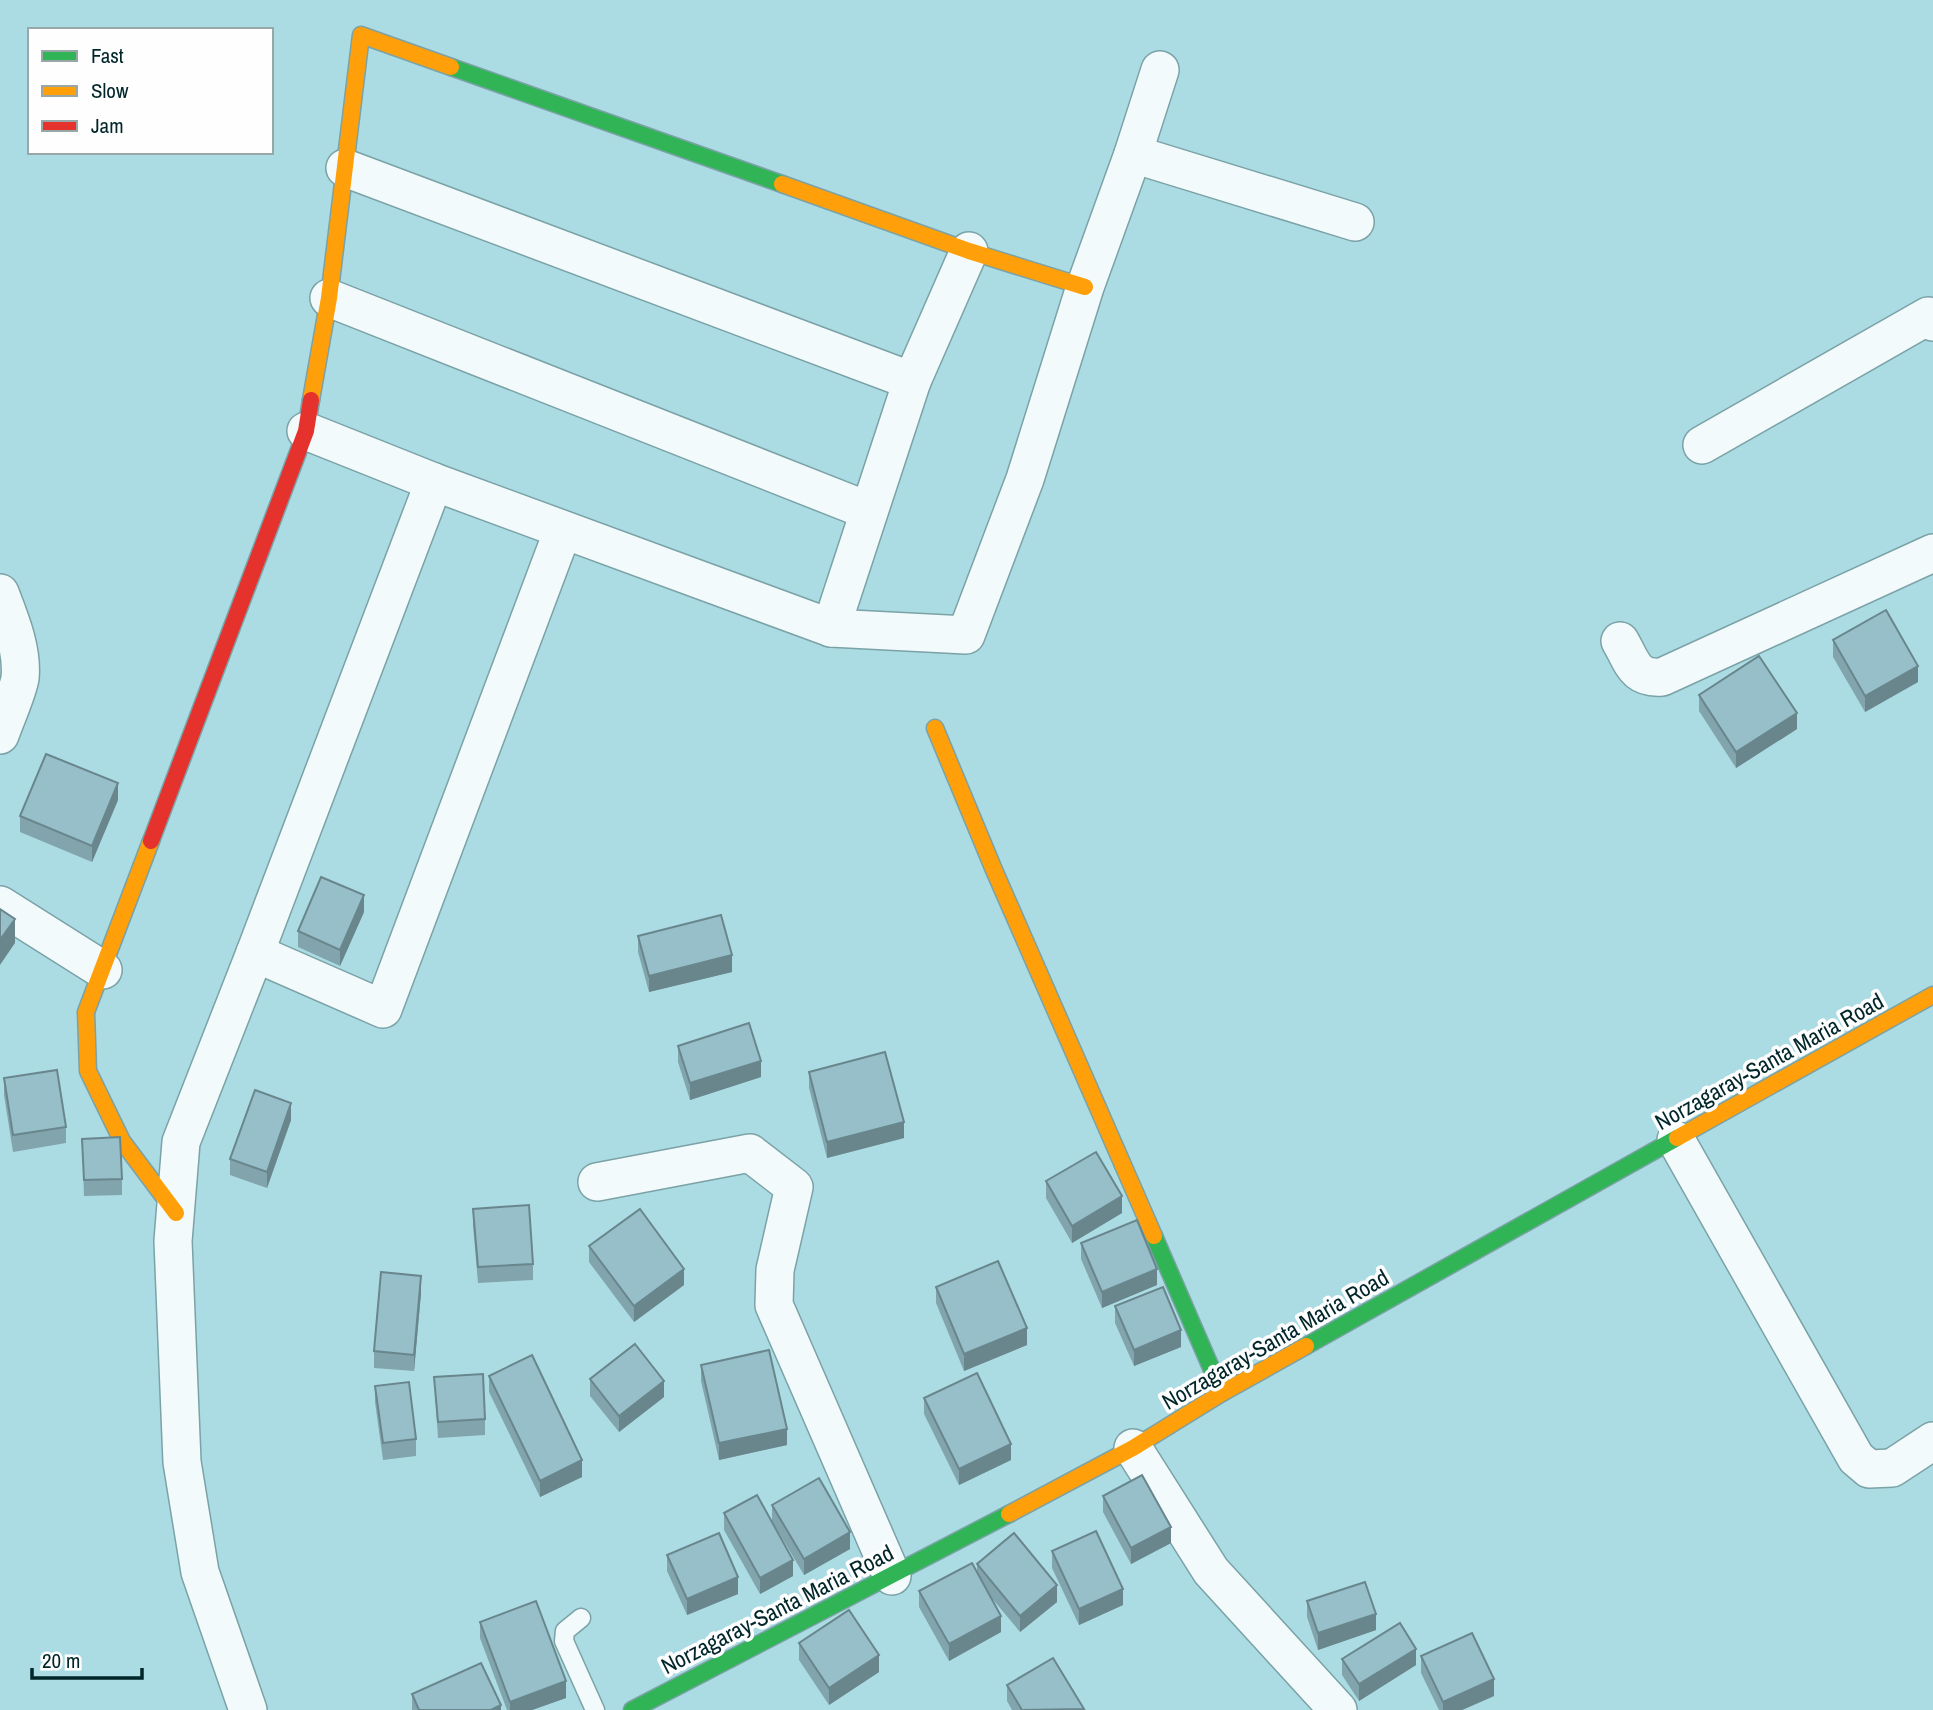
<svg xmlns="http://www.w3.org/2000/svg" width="1933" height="1710" font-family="'Archivo Narrow',sans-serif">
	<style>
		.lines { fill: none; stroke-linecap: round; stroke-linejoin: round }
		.lane-casing { stroke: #7aa2a7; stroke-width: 21 }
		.street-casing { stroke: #7aa2a7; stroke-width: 40 }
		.fast-casing { stroke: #7aa2a7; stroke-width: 19 }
		.slow-casing { stroke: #7aa2a7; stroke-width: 19 }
		.jam-casing { stroke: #7aa2a7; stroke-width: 19 }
		.lane { stroke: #f3fafb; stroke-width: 18 }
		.street { stroke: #f3fafb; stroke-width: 37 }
		.fast { stroke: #30b455; stroke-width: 16 }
		.slow { stroke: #ff9f0a; stroke-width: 16 }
		.jam { stroke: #e5322d; stroke-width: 16 }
		.wall { fill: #81a4ad }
		.shaded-wall { fill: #69868d }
		.building { fill: #96bfc9; stroke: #69868d; stroke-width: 2 }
		.labels { text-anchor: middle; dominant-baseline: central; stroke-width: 7; stroke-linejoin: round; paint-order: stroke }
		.street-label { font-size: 23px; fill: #00262a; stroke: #fefefe }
	</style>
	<rect width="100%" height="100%" fill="#acdce3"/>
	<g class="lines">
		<defs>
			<polyline id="lane" points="581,1618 565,1631 564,1641 595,1710"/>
			<g id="street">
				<polyline points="1133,154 1355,222"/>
				<polyline points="345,168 912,381"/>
				<polyline points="329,298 869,511"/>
				<polyline points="306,431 434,482 831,628 966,635 1025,479 1085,287 1133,154 1160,70"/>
				<polyline points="1702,445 1928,316 1933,322"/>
				<path d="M0 593C10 619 23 650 20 678 18 692 5 720 0 735"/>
				<polyline points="831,628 912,381 969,251"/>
				<path d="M1620 641C1633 663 1634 679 1662 677L1933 553"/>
				<polyline points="0,905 103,970"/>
				<polyline points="255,953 383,1009 563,530"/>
				<polyline points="1676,1140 1856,1458 1869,1469 1892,1468 1933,1441"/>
				<polyline points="597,1182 750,1153 794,1187 775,1270 774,1305 892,1576"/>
				<polyline points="1133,1448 1211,1571 1338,1710"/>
				<polyline points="248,1710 200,1572 182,1462 173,1241 181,1142 255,953 434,482"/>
			</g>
			<g id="fast">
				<polyline points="451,67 782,184"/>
				<polyline points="1154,1236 1222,1393"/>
				<polyline points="1306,1346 1677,1138"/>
				<polyline points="632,1710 1009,1514"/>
			</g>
			<g id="slow">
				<polyline points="782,184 969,251 1085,287"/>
				<polyline points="311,400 329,298 361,35 451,67"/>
				<polyline points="935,728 994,870 1154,1236"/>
				<polyline points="151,841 86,1012 88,1071 122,1141 176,1213"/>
				<polyline points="1677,1138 1933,995"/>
				<polyline points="1009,1514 1133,1448 1222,1393 1306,1346"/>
			</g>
			<polyline id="jam" points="151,841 306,431 311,400"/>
		</defs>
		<use href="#lane" class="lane-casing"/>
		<use href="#street" class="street-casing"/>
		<use href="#fast" class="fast-casing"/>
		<use href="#slow" class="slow-casing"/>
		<use href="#jam" class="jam-casing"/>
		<use href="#lane" class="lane"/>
		<use href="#street" class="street"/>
		<use href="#fast" class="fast"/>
		<use href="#slow" class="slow"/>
		<use href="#jam" class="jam"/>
	</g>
	<g class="wall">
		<polygon points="1833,640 1918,682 1865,712 1833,657"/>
		<polygon points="1699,695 1797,729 1736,768 1699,711"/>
		<polygon points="118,800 92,862 20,832 20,816"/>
		<polygon points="364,912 340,966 298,947 298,931"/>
		<polygon points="638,936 732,972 649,992 638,952"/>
		<polygon points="678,1046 761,1077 690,1100 678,1062"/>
		<polygon points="809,1072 904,1138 827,1158 809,1088"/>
		<polygon points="4,1078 66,1127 66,1143 13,1152 4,1095"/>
		<polygon points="291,1120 267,1188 230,1175 230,1159"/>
		<polygon points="82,1139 122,1179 122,1195 84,1196"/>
		<polygon points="1046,1181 1122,1213 1072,1243 1046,1198"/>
		<polygon points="473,1209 533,1264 533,1280 478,1283 473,1225"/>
		<polygon points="1081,1243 1157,1285 1102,1308 1081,1259"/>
		<polygon points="589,1246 684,1285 634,1322 589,1262"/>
		<polygon points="936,1287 1027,1345 964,1371 936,1303"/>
		<polygon points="421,1293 414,1371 374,1368 374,1351"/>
		<polygon points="1115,1306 1181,1347 1134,1366 1115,1323"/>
		<polygon points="701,1365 787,1445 719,1460 701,1381"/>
		<polygon points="489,1376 582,1477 540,1497 489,1392"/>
		<polygon points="434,1377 485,1419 485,1435 438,1438"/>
		<polygon points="590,1379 664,1397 619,1432 590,1396"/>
		<polygon points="375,1386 416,1439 416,1456 383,1460 375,1402"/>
		<polygon points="924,1398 1011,1460 959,1485 924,1414"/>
		<polygon points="1103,1496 1171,1543 1131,1564 1103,1512"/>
		<polygon points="772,1505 850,1549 804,1575 772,1521"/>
		<polygon points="724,1513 793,1576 760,1594 724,1530"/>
		<polygon points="1052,1551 1123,1605 1079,1625 1052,1568"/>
		<polygon points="667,1555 738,1594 687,1615 667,1571"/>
		<polygon points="977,1564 1057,1602 1020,1632 990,1596 1001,1632 949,1661 919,1607 919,1591 977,1571"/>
		<polygon points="1307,1601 1376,1630 1318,1650 1307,1617"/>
		<polygon points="480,1622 566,1698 532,1710 507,1710 480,1638"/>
		<polygon points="799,1643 879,1672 829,1705 799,1660"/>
		<polygon points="1421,1656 1494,1696 1462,1710 1439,1710 1421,1673"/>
		<polygon points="1342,1659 1416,1665 1359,1701 1342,1675"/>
		<polygon points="1007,1685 1084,1710 1012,1710 1007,1701"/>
		<polygon points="412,1694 501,1710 412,1710"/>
	</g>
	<g class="shaded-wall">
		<polygon points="1918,666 1918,682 1865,712 1865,696"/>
		<polygon points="1797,713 1797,729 1736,768 1736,752"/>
		<polygon points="118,783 118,800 92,862 92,846"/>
		<polygon points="364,895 364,912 340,966 340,950"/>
		<polygon points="15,919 15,943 0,965 0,940"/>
		<polygon points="732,955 732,972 649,992 649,976"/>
		<polygon points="761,1061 761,1077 690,1100 690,1083"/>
		<polygon points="291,1103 291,1120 267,1188 267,1172"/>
		<polygon points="904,1122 904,1138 827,1158 827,1142"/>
		<polygon points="1122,1196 1122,1213 1072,1243 1072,1226"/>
		<polygon points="684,1269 684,1285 634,1322 634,1306"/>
		<polygon points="1157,1269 1157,1285 1102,1308 1102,1292"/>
		<polygon points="421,1276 421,1293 414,1371 414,1355"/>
		<polygon points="1027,1328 1027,1345 964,1371 964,1354"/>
		<polygon points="1181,1330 1181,1347 1134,1366 1134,1350"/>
		<polygon points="664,1381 664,1397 619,1432 619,1416"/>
		<polygon points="787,1429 787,1445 719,1460 719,1443"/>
		<polygon points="1011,1444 1011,1460 959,1485 959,1469"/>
		<polygon points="582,1460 582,1477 540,1497 540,1481"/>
		<polygon points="1171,1527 1171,1543 1131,1564 1131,1548"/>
		<polygon points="850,1532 850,1549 804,1575 804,1559"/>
		<polygon points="793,1560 793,1576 760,1594 760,1578"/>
		<polygon points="738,1577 738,1594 687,1615 687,1599"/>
		<polygon points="1057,1585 1057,1602 1020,1632 1020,1616"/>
		<polygon points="1123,1589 1123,1605 1079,1625 1079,1609"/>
		<polygon points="1376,1614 1376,1630 1318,1650 1318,1633"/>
		<polygon points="1001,1616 1001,1632 949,1661 949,1644"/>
		<polygon points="1416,1649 1416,1665 1359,1701 1359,1684"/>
		<polygon points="879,1655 879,1672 829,1705 829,1688"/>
		<polygon points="1494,1679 1494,1696 1462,1710 1443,1710 1443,1702"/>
		<polygon points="566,1681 566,1698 532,1710 510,1710 510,1702"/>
		<polygon points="501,1705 501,1710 491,1710"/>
	</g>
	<g class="building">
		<polygon points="1886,610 1918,666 1865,696 1833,640"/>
		<polygon points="1759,656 1797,713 1736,752 1699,695"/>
		<polygon points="46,754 118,783 92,846 20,816"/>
		<polygon points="321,877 364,895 340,950 298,931"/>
		<polygon points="0,909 15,919 0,940"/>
		<polygon points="721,915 732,955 649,976 638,936"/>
		<polygon points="749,1023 761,1061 690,1083 678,1046"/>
		<polygon points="885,1052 904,1122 827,1142 809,1072"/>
		<polygon points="57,1070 66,1127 13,1135 4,1078"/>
		<polygon points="255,1090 291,1103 267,1172 230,1159"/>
		<polygon points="120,1137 122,1179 84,1180 82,1139"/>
		<polygon points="1096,1152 1122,1196 1072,1226 1046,1181"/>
		<polygon points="529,1205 533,1264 478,1267 473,1209"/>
		<polygon points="640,1209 684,1269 634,1306 589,1246"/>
		<polygon points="1137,1220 1157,1269 1102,1292 1081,1243"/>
		<polygon points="998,1261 1027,1328 964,1354 936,1287"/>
		<polygon points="381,1272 421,1276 414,1355 374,1351"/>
		<polygon points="1163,1287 1181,1330 1134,1350 1115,1306"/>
		<polygon points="635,1344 664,1381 619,1416 590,1379"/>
		<polygon points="769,1350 787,1429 719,1443 701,1365"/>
		<polygon points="532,1355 582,1460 540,1481 489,1376"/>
		<polygon points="977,1373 1011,1444 959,1469 924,1398"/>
		<polygon points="483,1374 485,1419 438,1422 434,1377"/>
		<polygon points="409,1382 416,1439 383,1443 375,1386"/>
		<polygon points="1142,1475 1171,1527 1131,1548 1103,1496"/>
		<polygon points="819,1478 850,1532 804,1559 772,1505"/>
		<polygon points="757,1495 793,1560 760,1578 724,1513"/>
		<polygon points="1096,1531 1123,1589 1079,1609 1052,1551"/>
		<polygon points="719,1533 738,1577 687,1599 667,1555"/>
		<polygon points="1014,1533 1057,1585 1020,1616 977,1564"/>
		<polygon points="972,1563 1001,1616 949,1644 919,1591"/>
		<polygon points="1365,1582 1376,1614 1318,1633 1307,1601"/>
		<polygon points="536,1601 566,1681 510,1702 480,1622"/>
		<polygon points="849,1610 879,1655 829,1688 799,1643"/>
		<polygon points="1400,1623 1416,1649 1359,1684 1342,1659"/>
		<polygon points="1472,1633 1494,1679 1443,1702 1421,1656"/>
		<polygon points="1053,1658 1084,1709 1022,1710 1007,1685"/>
		<polygon points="481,1663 501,1705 491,1710 419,1710 412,1694"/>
	</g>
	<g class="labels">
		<g class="street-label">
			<text transform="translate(1769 1061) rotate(-29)">Norzagaray-Santa Maria Road</text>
			<text transform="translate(1275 1339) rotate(-30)">Norzagaray-Santa Maria Road</text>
			<text transform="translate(777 1609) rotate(-27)">Norzagaray-Santa Maria Road</text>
		</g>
	</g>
	<rect x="28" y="28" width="245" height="126" fill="#fefefe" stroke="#98a8a9" stroke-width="2"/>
	<rect x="42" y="51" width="35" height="10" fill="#30b455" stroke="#98a8a9" stroke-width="2"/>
	<text x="91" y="63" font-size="21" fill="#00262a">Fast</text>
	<rect x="42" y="86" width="35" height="10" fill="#ff9f0a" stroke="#98a8a9" stroke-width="2"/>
	<text x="91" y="98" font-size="21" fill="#00262a">Slow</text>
	<rect x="42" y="121" width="35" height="10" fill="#e5322d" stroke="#98a8a9" stroke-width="2"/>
	<text x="91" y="133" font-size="21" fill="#00262a">Jam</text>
	<path d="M32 1668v10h110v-10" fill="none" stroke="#00262a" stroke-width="3.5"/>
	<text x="42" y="1668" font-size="21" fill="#00262a" stroke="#fefefe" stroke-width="5" paint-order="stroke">20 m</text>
</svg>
